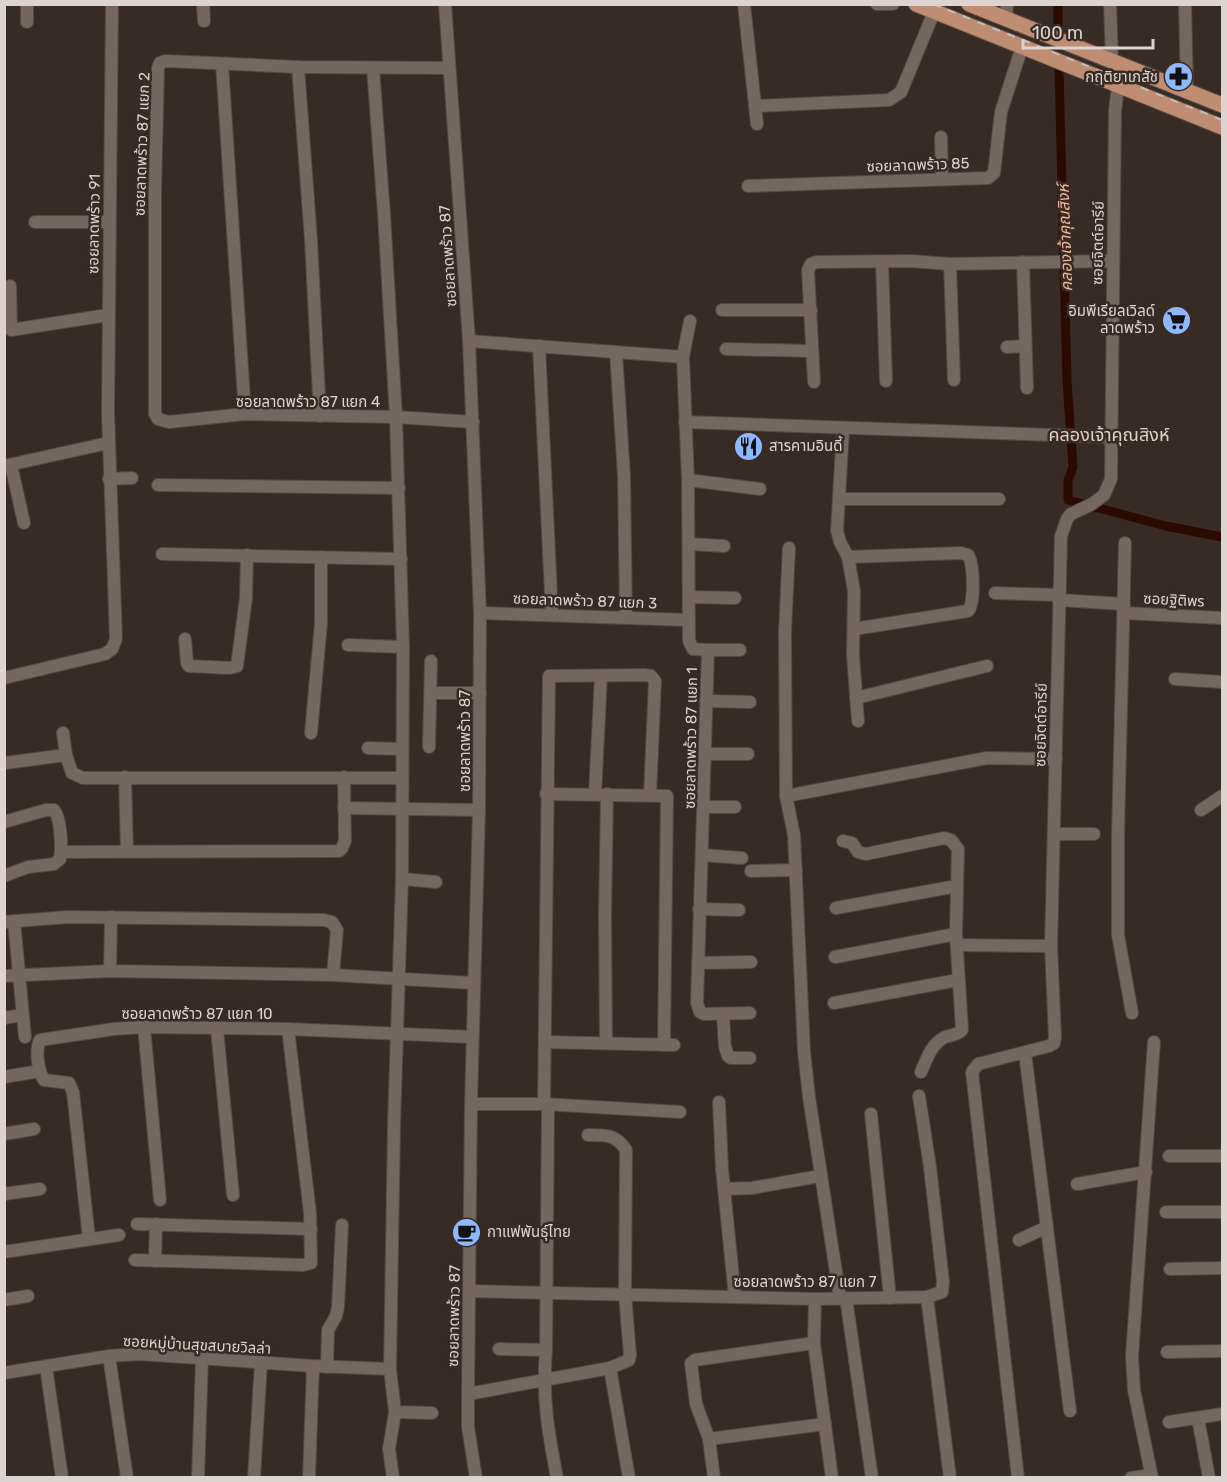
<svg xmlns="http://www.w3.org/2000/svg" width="1227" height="1482" font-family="Rubik,'Noto Sans Thai',sans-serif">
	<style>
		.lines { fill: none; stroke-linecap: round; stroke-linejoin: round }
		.canal { stroke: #2b0a00; stroke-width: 9 }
		.minor-casing { stroke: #544944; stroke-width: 14 }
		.major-casing { stroke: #544944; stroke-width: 17 }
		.minor { stroke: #75665e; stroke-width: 12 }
		.major { stroke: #bf8d72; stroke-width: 15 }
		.rail { stroke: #c7bdb9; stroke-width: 2; stroke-dasharray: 8 8; stroke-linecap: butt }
		.labels { text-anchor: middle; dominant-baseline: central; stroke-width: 5; stroke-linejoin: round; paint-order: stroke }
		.poi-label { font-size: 15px; fill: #ddd4d0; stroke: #382b24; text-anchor: end }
		.street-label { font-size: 15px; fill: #ddd4d0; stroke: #382b24 }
		.water-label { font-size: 16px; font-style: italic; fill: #f2b798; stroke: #382b24 }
		.quarter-label { font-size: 18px; fill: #e0cfc7; stroke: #382b24 }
	</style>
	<rect width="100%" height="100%" fill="#382b24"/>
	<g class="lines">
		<g class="canal">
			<polyline points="1058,4 1058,26"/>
			<polyline points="1059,69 1067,381 1073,467 1068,481 1068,500 1166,526 1222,537"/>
		</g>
		<defs>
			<g id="minor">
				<polyline points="203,4 204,21"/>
				<polyline points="445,4 469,341 480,613 479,810 471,1104 468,1394 468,1427 476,1478"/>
				<polyline points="744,4 757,124"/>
				<polyline points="877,4 893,4"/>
				<polyline points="1110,4 1112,61"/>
				<polyline points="1185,4 1187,91"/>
				<polyline points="1006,19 1007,4"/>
				<polyline points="27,22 27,4"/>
				<polyline points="222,64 245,414"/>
				<polyline points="298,67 311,240 320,416"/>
				<polyline points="373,68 384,214 396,417 403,647 402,879 394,1125 390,1369 395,1412 389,1449 393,1478"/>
				<polyline points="449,68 298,67 166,61 160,63 158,68 155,190 155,414 158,419 169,422 245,414 396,417 473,422"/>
				<polyline points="755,106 889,100 901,92 934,12"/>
				<polyline points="941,137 942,179"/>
				<polyline points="748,186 988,178 994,173 1001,112 1022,47"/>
				<polyline points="35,222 109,222"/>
				<polyline points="882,262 886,381"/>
				<polyline points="1023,262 1027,388"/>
				<polyline points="950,264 954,380"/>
				<polyline points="10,286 11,330 108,315"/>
				<polyline points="722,310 811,310"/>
				<polyline points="690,321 683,357 688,480 689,641 693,649 708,650 697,1003 700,1012 704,1014 750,1013"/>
				<polyline points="469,341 683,357"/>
				<polyline points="539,346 552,615"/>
				<polyline points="1007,347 1025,346"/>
				<polyline points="726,349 812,351"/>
				<polyline points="616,352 624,476 626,617"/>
				<polyline points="814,382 808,270 811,264 817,262 911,261 950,264 1113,261"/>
				<polyline points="685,422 1111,437"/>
				<polyline points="843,429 837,531 840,542 848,557 854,591 853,655 858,721"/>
				<polyline points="11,465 24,523"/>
				<polyline points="4,466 108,443"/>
				<polyline points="109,479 132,478"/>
				<polyline points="688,480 760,489"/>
				<polyline points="158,485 399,488"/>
				<polyline points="840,499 999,499"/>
				<polyline points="1125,543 1118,834 1118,935 1132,1013"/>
				<polyline points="689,544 724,546"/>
				<polyline points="789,548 785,631 786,796 794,835 804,1051 809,1097 840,1298"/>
				<polyline points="162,554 401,559"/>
				<path d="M848 557 961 553 968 555C974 564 975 604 968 611L854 629"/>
				<polyline points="995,593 1059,595"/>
				<polyline points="689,597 735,598"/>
				<polyline points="1059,600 1124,604"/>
				<polyline points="480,613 689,620"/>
				<polyline points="1124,613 1222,618"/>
				<polyline points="185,639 187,663 189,666 230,668 237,666 246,598 247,555"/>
				<polyline points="348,645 403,647"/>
				<polyline points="708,650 740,650"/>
				<polyline points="4,678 105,654 112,649 116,639 108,412 112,4"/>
				<polyline points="1175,679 1222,682"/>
				<polyline points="431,693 480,693"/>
				<polyline points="856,698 987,666"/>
				<polyline points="706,701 750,702"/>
				<polyline points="63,733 66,755"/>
				<polyline points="311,733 321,623 321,557"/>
				<polyline points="429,747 431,661"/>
				<polyline points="368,748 401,749"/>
				<polyline points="706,754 748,754"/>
				<polyline points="5,763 66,755 72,773 83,778 401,778"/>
				<polyline points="125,777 127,851"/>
				<polyline points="546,794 667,796 664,1045"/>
				<polyline points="595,794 601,676"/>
				<polyline points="786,796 987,758 1056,759"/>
				<polyline points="704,807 735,807"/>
				<polyline points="344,808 479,810"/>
				<polyline points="1201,810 1222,796"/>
				<path d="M4 822 46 810H54C61 818 62 848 60 859L54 864 28 867 4 876"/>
				<polyline points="1054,834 1094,834"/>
				<path d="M843 841 852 843 858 852 866 854 944 838 951 840 958 849 956 934 962 1030C957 1035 952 1035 945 1037 931 1044 927 1059 921 1072"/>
				<polyline points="61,852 339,851 342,848 345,841 344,777"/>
				<polyline points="702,855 742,858"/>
				<polyline points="751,871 796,870"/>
				<polyline points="402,879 436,882"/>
				<polyline points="836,908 957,886"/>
				<polyline points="699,909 739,910"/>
				<polyline points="14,921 25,1037"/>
				<polyline points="4,922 68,917 324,920 332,922 337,930 333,975"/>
				<polyline points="957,945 1051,946"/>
				<polyline points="835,957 956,934"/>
				<polyline points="698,963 751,962"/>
				<polyline points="110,971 111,917"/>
				<polyline points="4,976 110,971 333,975 473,983"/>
				<polyline points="834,1003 958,980"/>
				<polyline points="723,1015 725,1047 728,1056 731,1058 750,1058"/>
				<polyline points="4,1018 22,1015"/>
				<polyline points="144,1027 160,1200"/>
				<polyline points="217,1029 233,1195"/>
				<polyline points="545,1042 674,1045"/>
				<polyline points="606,1043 605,915 607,794"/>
				<polyline points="1025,1053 1070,1411"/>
				<polyline points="4,1077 40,1071"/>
				<polyline points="719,1102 722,1169 735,1297"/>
				<polyline points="471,1104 544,1104 680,1112"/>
				<polyline points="544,1104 549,676 644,675 651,676 655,681 650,795"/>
				<path d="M548 1104 546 1350C542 1398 548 1431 557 1478"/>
				<polyline points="871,1114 890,1298"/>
				<polyline points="4,1134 34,1129"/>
				<polyline points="1169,1156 1222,1156"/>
				<polyline points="1077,1184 1146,1172"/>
				<polyline points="724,1189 752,1188 820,1176"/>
				<polyline points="4,1194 40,1189"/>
				<polyline points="1166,1212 1222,1212"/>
				<polyline points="137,1224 311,1229"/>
				<path d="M89 1239 73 1092 69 1083 44 1080C38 1071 35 1050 40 1040L114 1029 144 1027 288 1029 472 1037"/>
				<polyline points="1019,1240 1047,1227"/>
				<polyline points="4,1252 119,1235"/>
				<polyline points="135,1260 303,1265 311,1263 310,1213 288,1029"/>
				<polyline points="155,1261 156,1224"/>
				<polyline points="1170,1269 1222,1268"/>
				<polyline points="469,1291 815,1299 927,1297 942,1292 943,1282 930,1167 919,1096"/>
				<polyline points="927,1297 950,1478"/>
				<polyline points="846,1298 872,1478"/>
				<polyline points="815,1299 814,1343 832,1478"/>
				<polyline points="4,1300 28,1296"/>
				<polyline points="499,1349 546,1350"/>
				<polyline points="1167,1352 1222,1351"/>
				<polyline points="109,1356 127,1478"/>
				<polyline points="46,1367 62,1478"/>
				<polyline points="327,1367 328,1330 336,1316 338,1307 342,1225"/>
				<polyline points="610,1368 629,1478"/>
				<polyline points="4,1373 109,1356 139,1354 313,1366 390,1369"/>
				<path d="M468 1394 610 1368 629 1360 630 1355 625 1294 626 1150C616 1134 605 1135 588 1135"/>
				<polyline points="395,1412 432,1413"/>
				<polyline points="1198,1418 1209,1478"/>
				<polyline points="1169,1422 1222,1414"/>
				<polyline points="709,1439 825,1424"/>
				<polyline points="198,1478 202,1359"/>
				<polyline points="254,1478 261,1362"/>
				<polyline points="309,1478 313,1366"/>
				<polyline points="714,1478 709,1439 696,1404 691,1363 695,1360 814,1343"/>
				<polyline points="1018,1478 972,1072 978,1064 1049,1046 1054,1043 1055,1037 1051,946 1061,536 1067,519 1071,514 1092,504 1104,495 1111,479 1115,111 1118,86"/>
				<polyline points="1131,1478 1151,1475"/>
				<polyline points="1152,1478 1134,1390 1132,1356 1154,1042"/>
			</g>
			<g id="major">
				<polyline points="916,4 1222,127"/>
				<polyline points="969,4 1222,105"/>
			</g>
		</defs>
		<use href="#minor" class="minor-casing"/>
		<use href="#major" class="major-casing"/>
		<use href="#minor" class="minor"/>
		<use href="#major" class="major"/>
		<polyline class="rail" points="933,4 1222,120"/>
	</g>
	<defs>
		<symbol id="pharmacy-disc" viewBox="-11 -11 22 22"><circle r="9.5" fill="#8db9fc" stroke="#382b24"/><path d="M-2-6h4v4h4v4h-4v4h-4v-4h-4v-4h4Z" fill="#111"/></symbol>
		<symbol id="supermarket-disc" viewBox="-11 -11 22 22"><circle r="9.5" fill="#8db9fc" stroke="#382b24"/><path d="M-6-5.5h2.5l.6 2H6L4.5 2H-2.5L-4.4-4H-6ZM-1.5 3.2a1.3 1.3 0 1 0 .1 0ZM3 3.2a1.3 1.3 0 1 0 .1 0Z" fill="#111"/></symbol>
		<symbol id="restaurant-disc" viewBox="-11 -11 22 22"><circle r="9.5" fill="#8db9fc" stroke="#382b24"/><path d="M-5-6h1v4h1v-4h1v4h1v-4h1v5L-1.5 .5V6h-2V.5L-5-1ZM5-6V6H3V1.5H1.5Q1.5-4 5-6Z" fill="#111"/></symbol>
		<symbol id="cafe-disc" viewBox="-11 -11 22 22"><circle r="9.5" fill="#8db9fc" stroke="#382b24"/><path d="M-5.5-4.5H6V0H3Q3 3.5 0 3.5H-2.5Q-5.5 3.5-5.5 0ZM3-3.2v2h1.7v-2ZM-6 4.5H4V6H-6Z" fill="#111"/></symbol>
	</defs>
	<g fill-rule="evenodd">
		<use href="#pharmacy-disc" x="1162" y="60" width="33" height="33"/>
		<use href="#supermarket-disc" x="1160" y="304" width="33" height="33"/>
		<use href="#restaurant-disc" x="732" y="430" width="33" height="33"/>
		<use href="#cafe-disc" x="450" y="1216" width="33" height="33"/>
	</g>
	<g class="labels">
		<g class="poi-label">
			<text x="1158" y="77">กฤติยาเภสัช</text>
			<text x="1155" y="311">อิมพีเรียลเวิลด์<tspan x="1155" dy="17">ลาดพร้าว</tspan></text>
			<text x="769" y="446" text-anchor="start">สารคามอินดี้</text>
			<text x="487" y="1232" text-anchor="start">กาแฟพันธ์ุไทย</text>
		</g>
		<g class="street-label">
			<text transform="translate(142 144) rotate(-88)">ซอยลาดพร้าว 87 แยก 2</text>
			<text transform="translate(918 165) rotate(-2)">ซอยลาดพร้าว 85</text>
			<text transform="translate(94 224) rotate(-89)">ซอยลาดพร้าว 91</text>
			<text transform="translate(1098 243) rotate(-89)">ซอยจิตต์อารีย์</text>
			<text transform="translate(448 256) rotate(-94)">ซอยลาดพร้าว 87</text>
			<text x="308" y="402">ซอยลาดพร้าว 87 แยก 4</text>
			<text transform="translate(1174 600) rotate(3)">ซอยฐิติพร</text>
			<text transform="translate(585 601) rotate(2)">ซอยลาดพร้าว 87 แยก 3</text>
			<text transform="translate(1041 725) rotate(-89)">ซอยจิตต์อารีย์</text>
			<text transform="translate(691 738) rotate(-89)">ซอยลาดพร้าว 87 แยก 1</text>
			<text transform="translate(465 741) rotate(-90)">ซอยลาดพร้าว 87</text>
			<text x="197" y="1014">ซอยลาดพร้าว 87 แยก 10</text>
			<text x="805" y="1282">ซอยลาดพร้าว 87 แยก 7</text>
			<text transform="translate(454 1316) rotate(-89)">ซอยลาดพร้าว 87</text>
			<text transform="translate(197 1345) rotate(3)">ซอยหมู่บ้านสุขสบายวิลล่า</text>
		</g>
		<g class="water-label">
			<text transform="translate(1065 238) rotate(-92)">คลองเจ้าคุณสิงห์</text>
		</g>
		<g class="quarter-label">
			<text x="1109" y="435">คลองเจ้าคุณสิงห์</text>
		</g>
	</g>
	<rect width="1227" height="1482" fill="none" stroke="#ddd4d0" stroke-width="12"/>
	<path d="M1023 39v9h130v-9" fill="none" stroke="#ddd4d0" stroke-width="3"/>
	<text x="1032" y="39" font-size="18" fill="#ddd4d0" stroke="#382b24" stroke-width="4.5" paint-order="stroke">100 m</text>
</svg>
